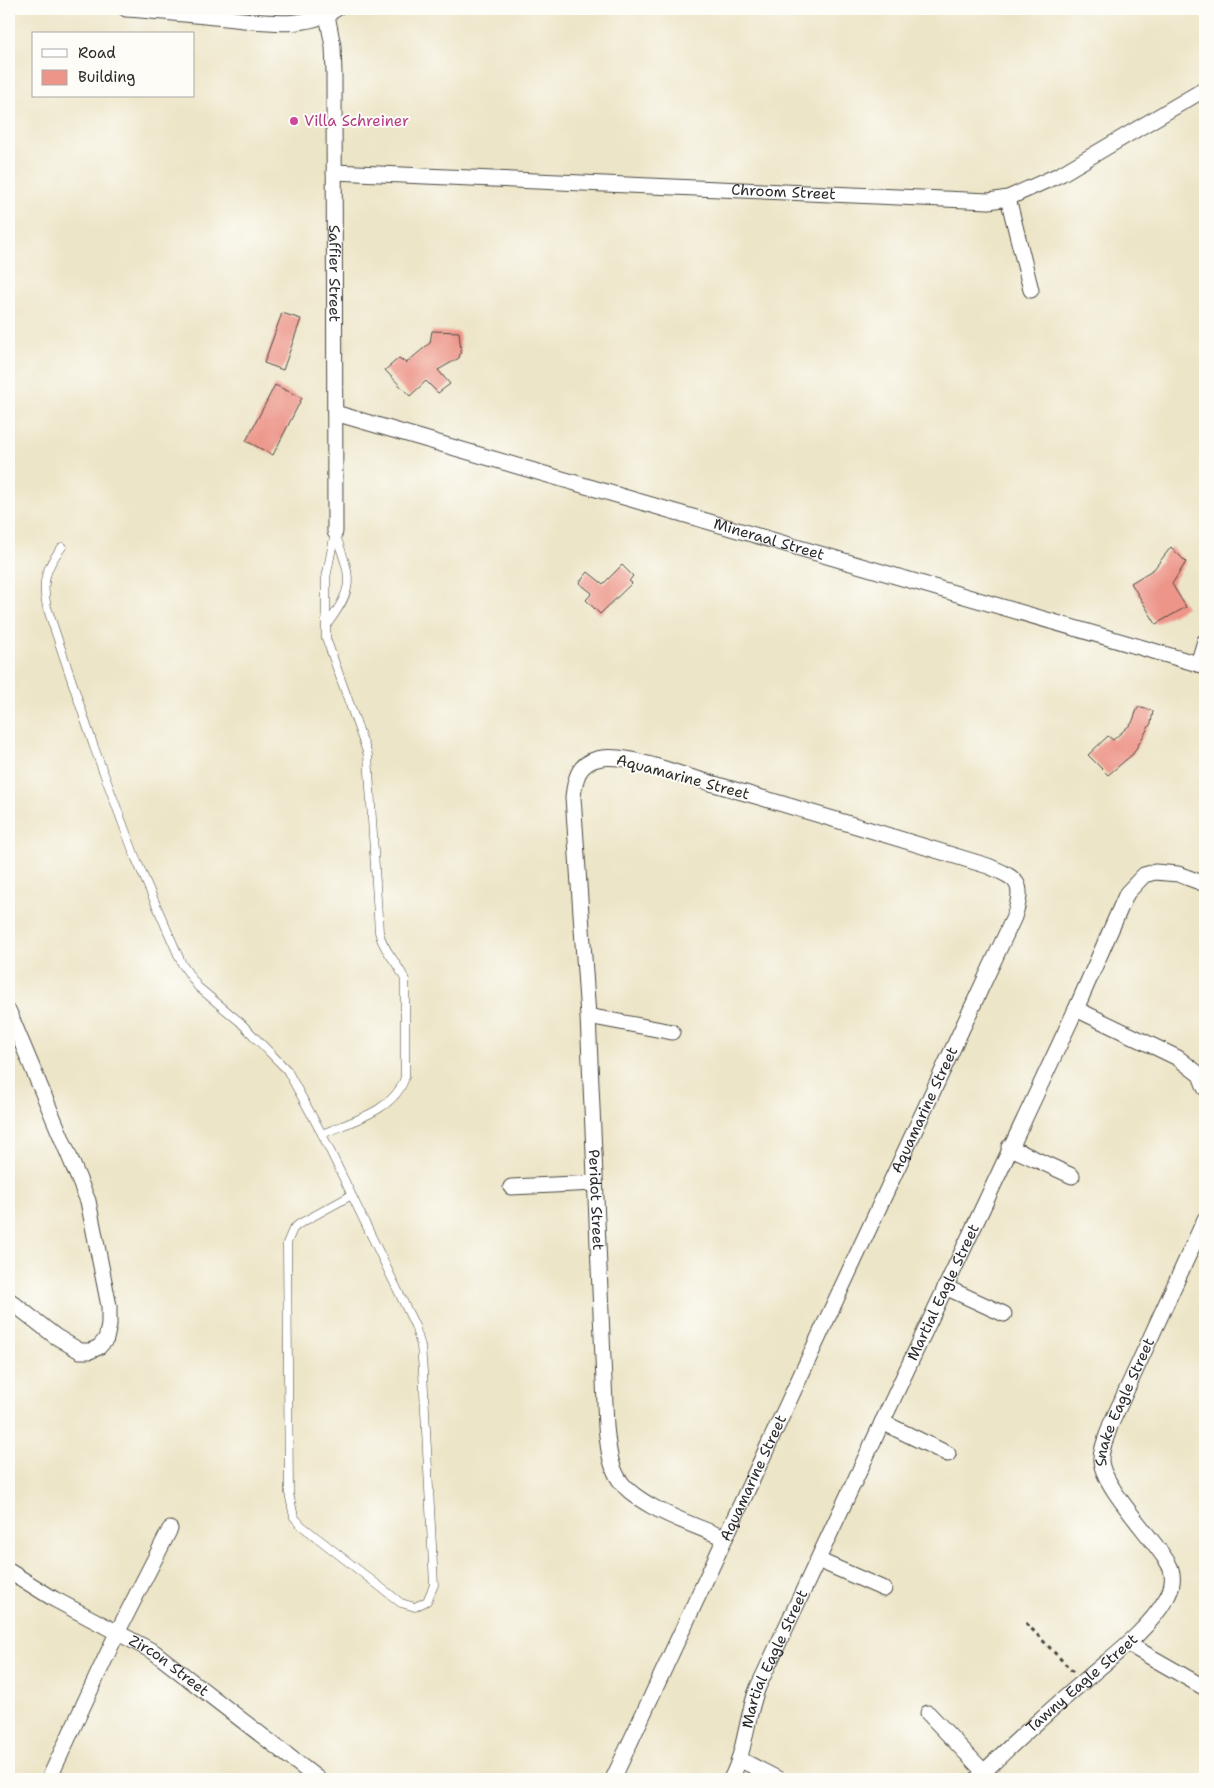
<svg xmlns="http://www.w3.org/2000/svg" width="1214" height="1788" font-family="'Shantell Sans',sans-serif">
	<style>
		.building { fill: #ed9589 }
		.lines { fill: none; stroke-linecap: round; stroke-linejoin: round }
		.lane-casing { stroke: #484742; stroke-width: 9 }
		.street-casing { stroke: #484742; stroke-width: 17 }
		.path { stroke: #484742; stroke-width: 3; stroke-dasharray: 4 4; stroke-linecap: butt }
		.lane { stroke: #fff; stroke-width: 8 }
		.street { stroke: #fff; stroke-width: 15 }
		.hotel-dot { fill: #d1479c; stroke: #fdfcf7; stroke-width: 2 }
		.labels { text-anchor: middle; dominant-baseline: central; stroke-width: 4; stroke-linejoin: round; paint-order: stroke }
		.hotel-label { font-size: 15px; fill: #b23c85; stroke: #fdfcf7; text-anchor: start }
		.street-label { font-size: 15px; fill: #2b2b2b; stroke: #fdfcf7 }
	</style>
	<rect width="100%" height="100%" fill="#fdfcf7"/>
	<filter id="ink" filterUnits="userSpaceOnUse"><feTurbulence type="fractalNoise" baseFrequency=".02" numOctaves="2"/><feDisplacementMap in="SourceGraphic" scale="10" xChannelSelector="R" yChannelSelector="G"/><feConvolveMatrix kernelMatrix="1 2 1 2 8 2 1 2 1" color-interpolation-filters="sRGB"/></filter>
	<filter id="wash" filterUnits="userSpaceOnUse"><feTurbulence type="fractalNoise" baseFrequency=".0096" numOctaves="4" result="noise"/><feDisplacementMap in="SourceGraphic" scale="20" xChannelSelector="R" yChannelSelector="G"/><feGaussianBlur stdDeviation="1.12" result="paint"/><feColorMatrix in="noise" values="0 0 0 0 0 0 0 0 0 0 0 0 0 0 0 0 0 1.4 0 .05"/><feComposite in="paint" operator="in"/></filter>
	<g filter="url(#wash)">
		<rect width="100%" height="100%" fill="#ede5c7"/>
		<g id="blocks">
			<g class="building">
				<polygon points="282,313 301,319 283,370 264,363"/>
				<polygon points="432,331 459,332 461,351 459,358 438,370 450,384 438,393 426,381 410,396 385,370 399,358 406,363 430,343"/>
				<polygon points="275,385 302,398 273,455 246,441"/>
				<polygon points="1171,547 1186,562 1172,584 1186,607 1156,624 1131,583 1154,569"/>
				<polygon points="622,565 633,576 629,581 632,583 600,614 586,600 592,593 579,583 588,572 603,584"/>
				<polygon points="1138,707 1153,711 1151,723 1133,754 1108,775 1088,755 1108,736 1113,740 1132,723"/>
			</g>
		</g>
	</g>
	<g filter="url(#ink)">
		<use href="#blocks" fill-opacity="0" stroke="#484742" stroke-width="1"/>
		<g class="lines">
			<defs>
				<g id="lane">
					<path d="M62 547C46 567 41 582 47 607L94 747 136 859 182 964 198 987 240 1022 287 1070 322 1134 415 1326 421 1346 423 1372 434 1585 427 1601 415 1607 401 1603 302 1526 294 1517 289 1493 287 1243 293 1229 299 1224 350 1196"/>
					<path d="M328 623C357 585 350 576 335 533"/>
					<path d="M322 1134C351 1121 395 1111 405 1077V980C398 962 383 951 379 932L368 755 326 638V578L335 532"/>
				</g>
				<g id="street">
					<path d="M126 9C155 11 185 14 214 17 253 20 302 32 336 9"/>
					<path id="s1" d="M327 15 333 46 334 73 335 532"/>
					<path id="s2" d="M334 172 989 201 1008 198 1061 174 1205 89"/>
					<polyline points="1008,198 1031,290"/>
					<path id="s3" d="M335 413 1205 666"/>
					<polyline points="1198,664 1205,641"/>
					<polyline points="1076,1009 1178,1058 1200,1075 1205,1088"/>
					<polyline points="9,1012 88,1201 109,1306 109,1325 106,1339 99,1347 90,1351 80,1351 55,1336 9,1300"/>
					<polyline points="588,1016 672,1032"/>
					<polyline points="1009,1147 1072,1176"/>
					<polyline points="511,1187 595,1183"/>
					<polyline points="945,1287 1004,1314"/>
					<polyline points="882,1422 948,1454"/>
					<polyline points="818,1560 884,1589"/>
					<path id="s4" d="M9 1571 54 1599 154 1652 318 1779"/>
					<polyline points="1128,1644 1205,1688"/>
					<polyline points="928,1713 984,1772"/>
					<polyline points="739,1759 778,1779"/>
					<polyline points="49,1779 118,1631 170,1529"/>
					<path id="s5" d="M613 1779 1014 917C1025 883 1019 879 988 866 891 836 794 807 697 779 671 772 622 752 597 759 578 764 575 779 573 797L588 1016 606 1427C608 1444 609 1461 617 1476 633 1506 693 1524 724 1538"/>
					<path id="s6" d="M731 1779C746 1750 746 1717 758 1687L1076 1009 1127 893 1144 875 1155 872 1178 874 1205 884"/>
					<path id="s7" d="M977 1779C1010 1745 1047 1713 1083 1682 1111 1657 1147 1632 1166 1599 1173 1588 1175 1574 1168 1563 1154 1539 1100 1484 1101 1459 1101 1448 1107 1437 1110 1426L1205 1219"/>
				</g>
			</defs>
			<use href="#lane" class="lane-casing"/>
			<use href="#street" class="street-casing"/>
			<polyline class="path" points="1026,1623 1074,1673"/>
			<use href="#lane" class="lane"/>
			<use href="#street" class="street"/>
		</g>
	</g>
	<circle class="hotel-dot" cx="294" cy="121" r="5"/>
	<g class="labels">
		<g class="hotel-label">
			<text x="304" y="121">Villa Schreiner</text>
		</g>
		<g class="street-label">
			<text stroke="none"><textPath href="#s2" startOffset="450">Chroom Street</textPath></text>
			<text stroke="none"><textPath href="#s1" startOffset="259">Saffier Street</textPath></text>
			<text stroke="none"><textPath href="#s3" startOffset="452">Mineraal Street</textPath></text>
			<text transform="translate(683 777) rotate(15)">Aquamarine Street</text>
			<text stroke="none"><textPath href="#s5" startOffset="738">Aquamarine Street</textPath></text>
			<text stroke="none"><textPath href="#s5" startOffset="1878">Peridot Street</textPath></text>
			<text stroke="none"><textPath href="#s6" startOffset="532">Martial Eagle Street</textPath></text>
			<text stroke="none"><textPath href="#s7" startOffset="486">Snake Eagle Street</textPath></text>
			<text stroke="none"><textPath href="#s5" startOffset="332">Aquamarine Street</textPath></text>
			<text stroke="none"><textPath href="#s6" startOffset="128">Martial Eagle Street</textPath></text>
			<text stroke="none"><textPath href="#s4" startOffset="186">Zircon Street</textPath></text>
			<text stroke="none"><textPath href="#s7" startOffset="142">Tawny Eagle Street</textPath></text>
		</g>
	</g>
	<rect width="1214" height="1788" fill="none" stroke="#fdfcf7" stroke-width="30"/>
	<rect x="32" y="32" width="162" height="65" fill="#fdfcf7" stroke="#a9a8a5"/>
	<rect x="42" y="49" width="25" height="8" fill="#ffffff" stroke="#a9a8a5"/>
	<text x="78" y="58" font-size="15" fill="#2b2b2b">Road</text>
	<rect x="42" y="70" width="25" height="15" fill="#ed9589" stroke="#a9a8a5"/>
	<text x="78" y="82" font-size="15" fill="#2b2b2b">Building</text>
</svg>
